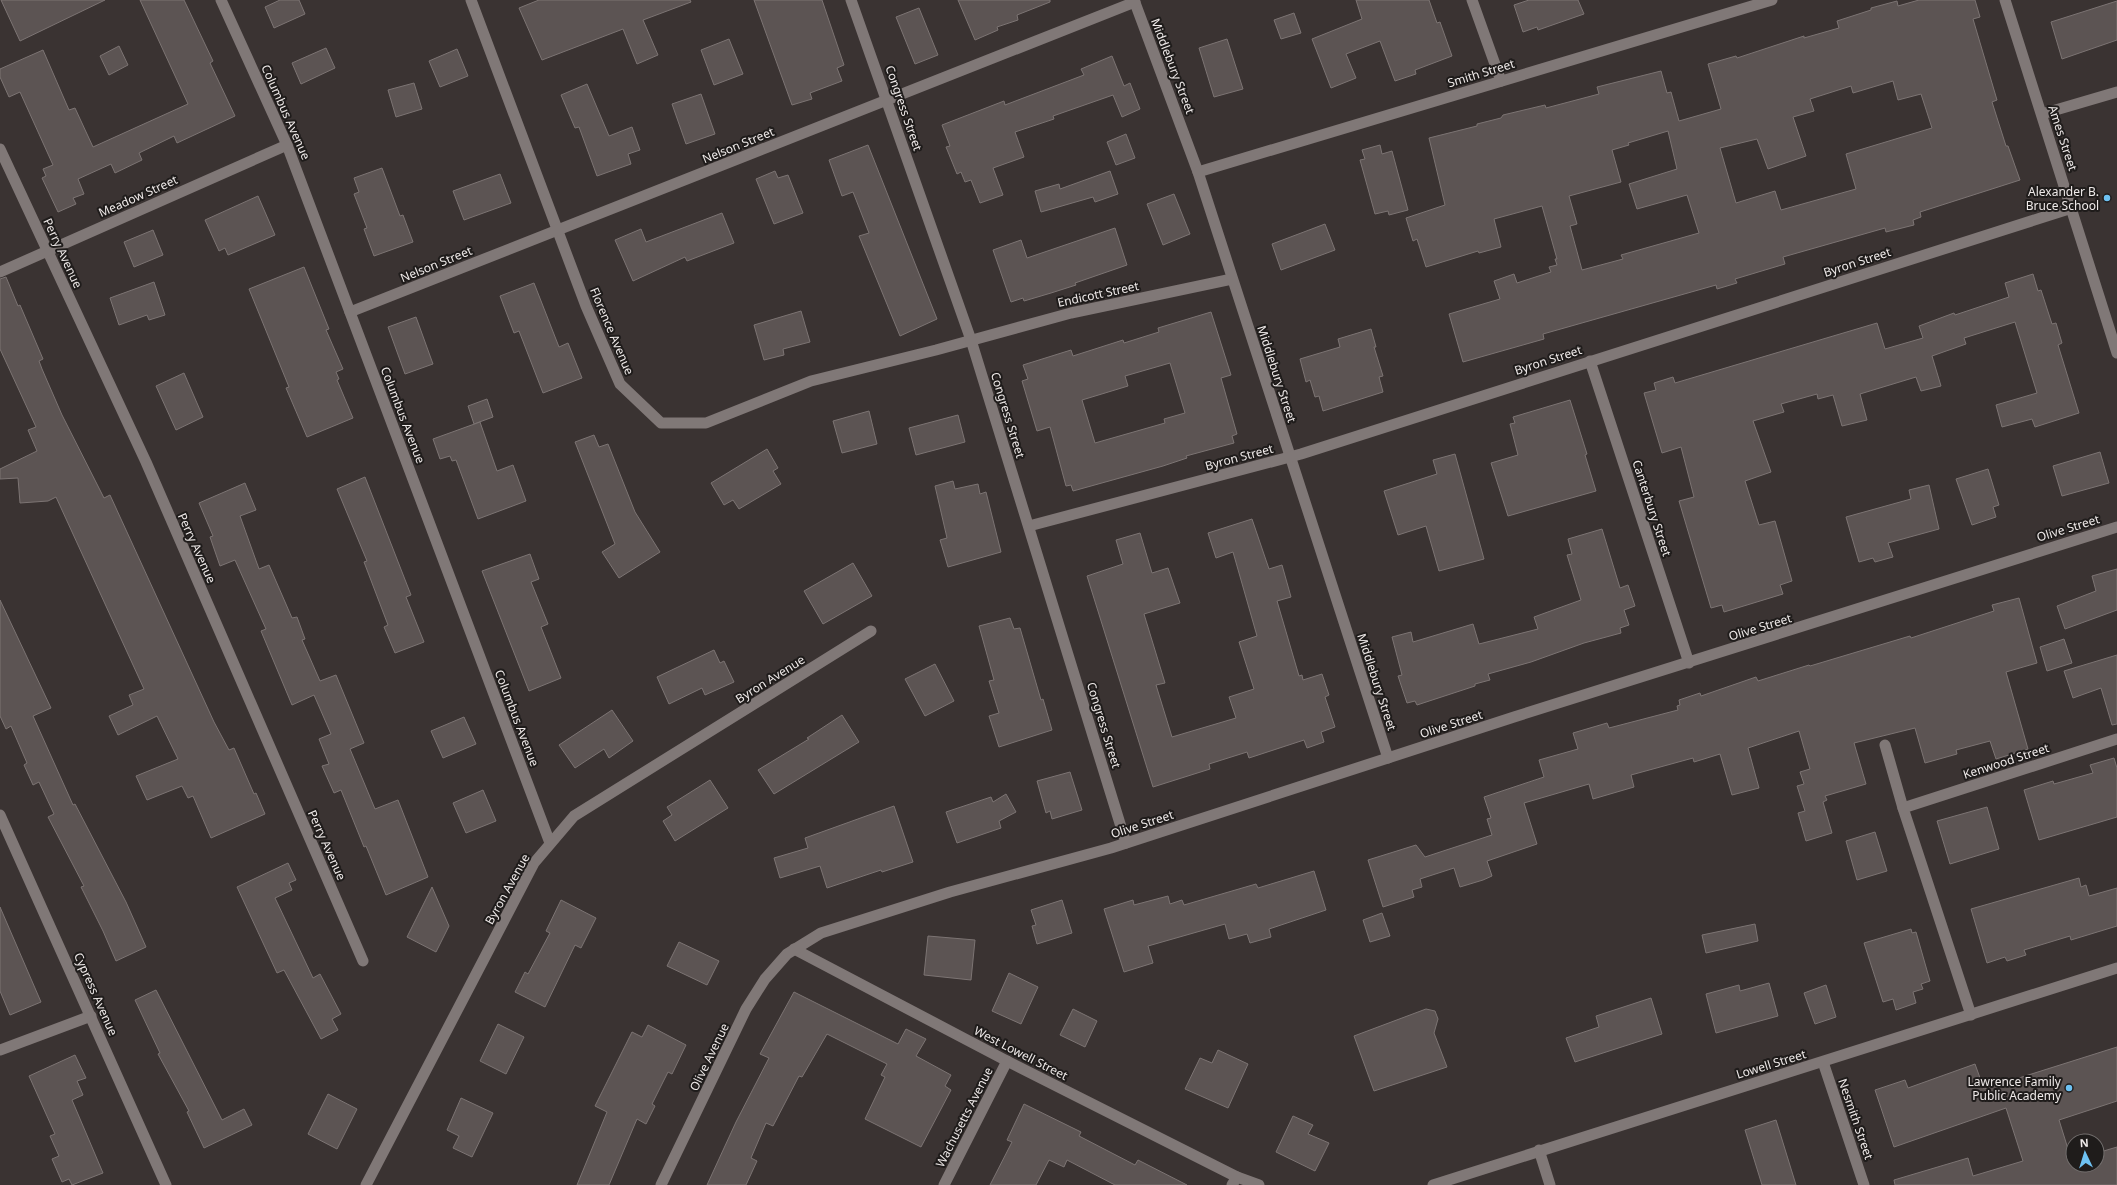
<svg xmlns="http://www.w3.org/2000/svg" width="2117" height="1185" font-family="'Noto Sans',sans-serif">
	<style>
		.building { fill: #5c5453; stroke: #7c7473; fill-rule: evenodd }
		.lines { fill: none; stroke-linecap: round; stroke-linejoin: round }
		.minor { stroke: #807877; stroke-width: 11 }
		.tertiary { stroke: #807877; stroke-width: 11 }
		.poi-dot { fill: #6ec2f3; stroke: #1f1c1b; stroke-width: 1.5 }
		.labels { text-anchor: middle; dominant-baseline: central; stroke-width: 4; stroke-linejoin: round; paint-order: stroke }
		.street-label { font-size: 12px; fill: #efeae9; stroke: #1f1c1b }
		.poi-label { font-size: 12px; fill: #efeae9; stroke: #1f1c1b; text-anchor: end }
	</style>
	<rect width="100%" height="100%" fill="#3a3332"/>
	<g class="building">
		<polygon points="1,0 105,0 20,41"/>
		<polygon points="140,0 184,0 213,61 210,63 235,116 177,143 174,136 139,153 142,160 115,173 111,164 78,179 84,194 73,198 76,204 58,212 42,178 46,176 43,169 53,165 20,92 9,97 0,77 0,69 43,50 69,110 75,108 93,147 188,104"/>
		<polygon points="280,0 299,0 305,14 274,28 265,7"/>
		<polygon points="539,0 690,0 691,2 643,20 658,55 637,64 623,29 542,60 519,8"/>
		<polygon points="754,0 822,0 844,65 837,68 842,81 810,93 812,99 792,105"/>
		<polygon points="958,0 1050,0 1050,2 1017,15 1018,20 997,27 998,30 975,40"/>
		<polygon points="1356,0 1429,0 1437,23 1440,22 1452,56 1415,70 1416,74 1395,81 1380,41 1346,54 1356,78 1331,88 1312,39 1362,19"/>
		<polygon points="1529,0 1578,0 1584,14 1538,30 1537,27 1523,32 1514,5"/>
		<path d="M1919 0H1975L1980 17 1973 19 1997 100 1992 102 2006 146H2008L2020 180 1920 212 1921 217 1913 220 1914 225 1886 232 1885 228 1783 257 1785 264 1735 279 1737 283 1717 289 1716 285 1543 334 1544 339 1463 362 1449 314 1500 299 1494 281 1514 274 1517 283 1551 272 1549 267 1557 265 1555 259H1557L1542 206 1494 219 1501 247 1479 253 1478 251 1426 267 1417 239 1413 241 1406 218 1445 205 1429 138 1477 126V124L1501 118 1503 115 1545 105 1546 108 1599 94 1597 87 1661 71 1667 93 1671 92 1679 121 1721 109 1708 64 1736 56 1737 58 1804 36V38L1839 28 1837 21 1871 10V8L1897 1 1898 6ZM1893 81 1898 100 1921 94 1932 128 1846 154 1856 189 1781 210 1775 191 1736 203 1720 148 1757 139 1768 169 1806 156 1793 117 1814 111 1810 99 1851 86 1853 93ZM1668 131 1677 169 1629 184 1637 209 1687 195 1699 233 1621 255 1623 259 1582 270 1570 226 1577 224 1569 196 1621 182 1612 150 1629 145 1628 143Z"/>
		<polygon points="2117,1 2117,40 2062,59 2051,22"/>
		<polygon points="919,8 938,55 915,64 896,17"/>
		<polygon points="1294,13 1301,33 1281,39 1274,20"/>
		<polygon points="729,39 743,74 714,85 701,50"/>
		<polygon points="1227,39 1243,89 1214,97 1199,48"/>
		<polygon points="119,46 128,65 109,75 100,56"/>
		<polygon points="326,48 335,68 301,84 292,63"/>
		<polygon points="457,49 468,76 440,87 429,61"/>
		<polygon points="1112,56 1124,86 1130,83 1140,109 1122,117 1113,95 1053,116 1054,119 1015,132 1024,157 993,168 1003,195 980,203 971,180 965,182 961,172 957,174 946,147 950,146 942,125 1004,101 1005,105 1084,75 1081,69"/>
		<polygon points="414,83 422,109 396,117 388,90"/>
		<polygon points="587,84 609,136 632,127 640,150 628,154 631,164 597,176 579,127 575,128 561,95"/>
		<polygon points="701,94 715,134 686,144 672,104"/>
		<polygon points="1126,134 1135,158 1116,165 1107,142"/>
		<polygon points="868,145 937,319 900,336 859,236 869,233 853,192 842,196 829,160"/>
		<polygon points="1380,145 1382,154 1392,151 1408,210 1389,215 1388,211 1375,214 1360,160 1365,159 1362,150"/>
		<polygon points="382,168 400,216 403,215 413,242 374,256 364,229 367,228 354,194 359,192 354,178"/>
		<polygon points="775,171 778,178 788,175 803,213 774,224 756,179"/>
		<polygon points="1110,171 1118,194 1095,202 1093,197 1041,212 1035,191 1059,184 1060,189"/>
		<polygon points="500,174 511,203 464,220 453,191"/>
		<polygon points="1174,194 1190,234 1163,245 1147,204"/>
		<polygon points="258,196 275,235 228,255 225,248 219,251 205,220"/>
		<polygon points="722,213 734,243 687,261 685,257 633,281 615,240 641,229 646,242"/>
		<polygon points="1325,224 1335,250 1281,270 1272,244"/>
		<polygon points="1115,228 1127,265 1075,283 1076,285 1051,293 1024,301 1023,298 1011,302 993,250 1021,240 1027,258"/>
		<polygon points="153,230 163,255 134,267 124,242"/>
		<polygon points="304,267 329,329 326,330 343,369 336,372 339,379 337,380 353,418 307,437 286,388 289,387 249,289"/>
		<polygon points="2033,274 2038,291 2041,290 2052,324 2056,323 2062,343 2058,345 2079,413 2035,427 2032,419 2002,427 1996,405 2037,393 2015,322 1964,338 1966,344 1932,356 1941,386 1921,391 1916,377 1860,394 1867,420 1842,426 1833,395 1818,399 1817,394 1781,404 1784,412 1753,421 1771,472 1745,481 1759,525 1775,521 1792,581 1780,585 1783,594 1724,612 1722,605 1711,608 1679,501 1694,497 1681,447 1662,453 1644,393 1656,390 1654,383 1673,377 1675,383 1877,323 1885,349 1923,338 1919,326 1954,313 1955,315 2009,297 2005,283"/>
		<polygon points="6,277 18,306 20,305 43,359 39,361 42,369 62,415 104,498 110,495 214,722 229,750 234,748 254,794 256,793 265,814 211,838 193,796 188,798 182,786 147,800 136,776 178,759 157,716 118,735 109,716 133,705 129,695 144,689 56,497 48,501 20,503 18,478 0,479 0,469 37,451 28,430 36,427 0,349 0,279"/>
		<polygon points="154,282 165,315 149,320 147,315 119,325 110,298"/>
		<polygon points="534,283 559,347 568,343 582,378 543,393 519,331 514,333 500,296"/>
		<polygon points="801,311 810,342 783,349 784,355 764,360 754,325"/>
		<path d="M1211 312 1231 375 1221 378 1237 434 1232 436 1234 443 1186 456 1187 458 1163 466 1073 491 1071 485 1066 486 1050 427 1037 431 1022 381 1028 379 1023 365 1071 350 1073 356 1123 340 1124 343 1159 332 1158 328ZM1170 363 1185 413 1164 419 1165 423 1095 443 1082 400 1128 386 1125 376Z"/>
		<polygon points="416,317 433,364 405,374 388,327"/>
		<polygon points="1371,329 1376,347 1374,347 1383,376 1379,377 1383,392 1323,411 1319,396 1315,397 1310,380 1306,382 1300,359 1340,347 1338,339"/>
		<polygon points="184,373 203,417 176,430 156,386"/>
		<polygon points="487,399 493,417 474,424 468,406"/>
		<polygon points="1570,400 1587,454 1585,455 1596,491 1508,516 1491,463 1518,455 1510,424 1515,423 1513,417"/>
		<polygon points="869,411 877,444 842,453 833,421"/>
		<polygon points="958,415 965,442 916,455 909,428"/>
		<polygon points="480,422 497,471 513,465 526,501 478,519 456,460 452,461 450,456 440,459 433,439"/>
		<polygon points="594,435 599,447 608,444 635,512 660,552 619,578 602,552 615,544 575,442"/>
		<polygon points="767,449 778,468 773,471 781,484 739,509 733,500 724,505 711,483"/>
		<polygon points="2100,452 2109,483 2062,496 2053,466"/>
		<polygon points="1455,454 1484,559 1439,571 1426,526 1398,535 1384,491 1437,474 1433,460"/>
		<polygon points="1988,469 1999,505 1993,507 1996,517 1972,525 1956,479"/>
		<polygon points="365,477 411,595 406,597 424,642 395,653 384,627 388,625 364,562 367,561 337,489"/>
		<polygon points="953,481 955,489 978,484 980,494 986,492 1001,552 948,567 940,540 947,538 935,486"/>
		<polygon points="245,483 256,510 240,516 259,569 269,565 292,618 297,617 305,639 302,640 320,681 336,675 364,743 350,749 375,809 398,800 428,877 386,895 366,846 364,847 341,790 334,793 322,766 329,764 319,739 331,734 314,695 292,705 261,631 266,629 235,560 220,566 210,537 213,536 199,503"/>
		<polygon points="1929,485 1939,529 1888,543 1893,557 1875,562 1873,558 1859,562 1846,517 1911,499 1909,490"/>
		<polygon points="1252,519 1269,569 1282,565 1291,597 1277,601 1299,676 1302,675 1303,680 1322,674 1329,695 1325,697 1335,727 1321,732 1324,742 1307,748 1304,740 1249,758 1247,752 1209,764 1210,769 1153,787 1087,576 1123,564 1116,540 1140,533 1152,573 1168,568 1180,603 1144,614 1165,683 1156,685 1172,737 1236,718 1229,697 1254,689 1239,642 1257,636 1233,552 1216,558 1208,533"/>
		<polygon points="1602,529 1620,588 1628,585 1635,606 1624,610 1629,625 1620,628 1621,633 1584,643 1531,662 1488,674 1490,680 1475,684 1475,686 1417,705 1415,701 1407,703 1398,676 1402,675 1392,637 1411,632 1413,642 1473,624 1479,644 1538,629 1534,617 1581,600 1567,555 1572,554 1568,539"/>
		<polygon points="530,554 539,579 531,582 548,624 541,627 561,678 529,691 482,571"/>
		<polygon points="853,563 872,596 823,624 804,591"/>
		<polygon points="2117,569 2117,610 2065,629 2057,606 2096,591 2092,576"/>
		<polygon points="2019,598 2037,663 2006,672 2028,749 1996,759 1990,741 1956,750 1957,754 1925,763 1915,728 1854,743 1866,784 1825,796 1827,800 1823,802 1832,833 1806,841 1798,813 1805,811 1797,786 1804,784 1800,772 1810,769 1799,731 1748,748 1759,788 1732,795 1720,754 1694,762 1693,758 1631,775 1634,787 1593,799 1589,784 1524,803 1537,844 1487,861 1492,876 1483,880 1460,887 1454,868 1420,879 1422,887 1412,890 1414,897 1383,907 1368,860 1416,845 1425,857 1492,835 1487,819 1491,818 1484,797 1544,777 1539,760 1578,749 1573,733 1607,723 1609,728 1678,710 1677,706 1680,705 1679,700 1700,693 1701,696 1756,677 1758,681 1809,665 1810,666 1910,636 1911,638 1994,611 1992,605"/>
		<polygon points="0,600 51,708 33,716 73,805 75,804 126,902 146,947 116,961 103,931 81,887 84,886 48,817 54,814 39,782 33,785 24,765 27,763 11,726 6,729 0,716"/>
		<polygon points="1010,618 1014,629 1020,628 1041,700 1043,699 1052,730 999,747 989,716 999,713 989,681 994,680 979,626"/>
		<polygon points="2064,639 2072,663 2047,671 2040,647"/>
		<polygon points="714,650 720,663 724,661 734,682 705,695 702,688 669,704 657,677"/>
		<polygon points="2117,655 2117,724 2112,725 2101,688 2073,698 2064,671"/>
		<polygon points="935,664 954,701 925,716 905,679"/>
		<polygon points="612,710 633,741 609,758 604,749 575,768 559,745"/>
		<polygon points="842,715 859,742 774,794 758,770 809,739 807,738"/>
		<polygon points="464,717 476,744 443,758 431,731"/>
		<polygon points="2114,758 2117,768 2117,817 2039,840 2024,790 2053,781 2054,784 2093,773 2090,765"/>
		<polygon points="1070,772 1082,810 1052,819 1050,811 1046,813 1037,781"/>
		<polygon points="710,780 728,808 675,841 663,821 672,815 667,807"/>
		<polygon points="483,790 496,821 466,833 453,803"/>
		<polygon points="1006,794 1016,812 999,821 1001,828 957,843 946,812 991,797 993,802"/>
		<polygon points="894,806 913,862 882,872 881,870 827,888 820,866 780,878 774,858 808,848 805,838"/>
		<polygon points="1987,807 1999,849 1950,864 1937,821"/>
		<polygon points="1875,832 1887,871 1857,880 1846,841"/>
		<polygon points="288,863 296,880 289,883 292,890 275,898 313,978 320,974 341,1014 332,1019 338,1030 321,1039 284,970 277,973 237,887"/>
		<polygon points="1314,871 1326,910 1269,929 1271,937 1250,943 1247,934 1229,939 1225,924 1148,946 1153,963 1124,972 1104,909 1133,900 1134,905 1168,896 1170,904 1182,900 1184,905 1256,884 1258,888"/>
		<polygon points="2079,878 2081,887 2086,885 2089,896 2117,888 2117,926 2071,940 2070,936 2024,950 2026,955 2007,961 2005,957 1987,963 1971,909"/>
		<polygon points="432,887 449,926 436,952 407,937"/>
		<polygon points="561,900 596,918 581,948 575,945 545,1007 515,992 525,972 528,974 550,933 546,931"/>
		<polygon points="1062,900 1072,933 1037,944 1032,926 1036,925 1031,910"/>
		<polygon points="0,907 41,1002 10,1015 0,991"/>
		<polygon points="1382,913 1390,936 1370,942 1363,920"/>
		<polygon points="1755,924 1758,941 1706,953 1702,935"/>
		<polygon points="1911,929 1912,933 1916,932 1930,981 1921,984 1923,989 1913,992 1916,1003 1896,1010 1893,999 1883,1002 1864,943"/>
		<polygon points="928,936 975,940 971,980 924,975"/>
		<polygon points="679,942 719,961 707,985 667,966"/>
		<polygon points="1009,973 1038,987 1021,1024 992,1011"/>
		<polygon points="1769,983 1778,1016 1716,1033 1706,994 1739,985 1740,991"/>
		<polygon points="1826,985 1836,1017 1815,1024 1804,993"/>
		<polygon points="156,990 222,1120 244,1109 252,1125 204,1148 187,1112 189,1111 158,1054 160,1053 135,1000"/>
		<polygon points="794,992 898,1044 906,1029 926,1039 916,1056 951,1075 945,1086 951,1090 921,1147 865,1119 885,1077 881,1075 887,1064 827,1034 802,1077 799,1076 773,1126 766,1123 751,1158 757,1161 746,1185 707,1185 736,1122 769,1058 760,1054"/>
		<polygon points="1651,998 1662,1034 1575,1062 1566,1038 1599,1027 1596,1016"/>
		<polygon points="1073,1009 1097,1021 1085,1047 1060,1035"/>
		<polygon points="1426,1009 1435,1011 1438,1019 1434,1033 1447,1067 1374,1091 1354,1036"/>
		<polygon points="498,1024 524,1037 506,1074 480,1061"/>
		<polygon points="648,1025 686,1045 672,1074 668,1072 652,1104 655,1106 646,1124 637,1119 609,1185 577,1185 607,1112 595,1106 632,1032 642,1037"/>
		<polygon points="2117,1047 2117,1101 2059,1120 2073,1165 2097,1165 2097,1153 2117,1147 2117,1185 1895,1185 1894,1180 1968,1158 1973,1176 2023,1161 2006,1108 1894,1147 1875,1090 1905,1080 1908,1088 1975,1064 1984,1089"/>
		<polygon points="1218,1050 1248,1064 1228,1108 1185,1089 1200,1058 1212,1063"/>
		<polygon points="75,1055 86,1078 77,1081 83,1095 72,1100 103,1173 72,1185 69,1179 62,1182 52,1159 59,1156 50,1136 55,1134 29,1076"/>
		<polygon points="328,1094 357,1109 337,1149 308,1134"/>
		<polygon points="461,1098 493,1113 472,1157 453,1148 459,1136 447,1130"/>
		<polygon points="1024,1104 1081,1132 1079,1136 1135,1165 1138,1160 1187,1185 1115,1185 1067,1160 1064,1167 1049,1160 1036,1185 990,1185 1012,1142 1007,1140"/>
		<polygon points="1293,1116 1313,1125 1308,1134 1329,1143 1315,1171 1276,1152"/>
		<polygon points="1776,1120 1796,1185 1762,1185 1745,1130"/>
	</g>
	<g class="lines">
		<g class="minor">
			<polyline points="221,0 287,145 550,843"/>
			<polyline points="471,0 586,306 620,384 661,423 706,423 811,381 936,350 1071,313 1232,279"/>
			<polyline points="851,0 971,340 1126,843"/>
			<polyline points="1134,0 1198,172 1388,758"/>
			<polyline points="1472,0 1501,81"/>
			<polyline points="2042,114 2117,92"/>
			<polyline points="0,149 146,462 363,961"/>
			<polyline points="1198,172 1772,0"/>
			<polyline points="0,272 287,145"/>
			<polyline points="350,312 1135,2"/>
			<polyline points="1590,361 1689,663"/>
			<polyline points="1029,526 1301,454 2072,208"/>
			<polyline points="1885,745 1903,808"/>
			<polyline points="0,815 166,1185"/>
			<polyline points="794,949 1007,1061 1237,1177"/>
			<polyline points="1971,1015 1903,808 2117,739"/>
			<polyline points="0,1050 91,1016"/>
			<polyline points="1823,1062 1864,1185"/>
			<polyline points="1539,1150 1550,1185"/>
			<polyline points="366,1185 534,863 574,816 871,631"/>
			<polyline points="661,1185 746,1009 765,979 787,954 821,933 950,892 1111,848 1514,717 2117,527"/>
			<polyline points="944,1185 1007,1061"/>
			<polyline points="1232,1185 1237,1177 1259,1185"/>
			<polyline points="1433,1185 2117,968"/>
		</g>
		<polyline class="tertiary" points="2005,0 2117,353"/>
	</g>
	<g class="poi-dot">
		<circle cx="2107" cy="198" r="4"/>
		<circle cx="2069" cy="1088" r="4"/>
	</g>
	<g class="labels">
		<g class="street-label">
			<text transform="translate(1173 66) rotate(69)">Middlebury Street</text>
			<text transform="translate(1481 73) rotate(-17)">Smith Street</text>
			<text transform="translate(904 108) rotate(71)">Congress Street</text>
			<text transform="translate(286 112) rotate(66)">Columbus Avenue</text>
			<text transform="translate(2063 138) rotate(72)">Ames Street</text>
			<text transform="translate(738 145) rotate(-22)">Nelson Street</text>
			<text transform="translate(138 196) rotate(-24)">Meadow Street</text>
			<text transform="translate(63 253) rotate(65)">Perry Avenue</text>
			<text transform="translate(1857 262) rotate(-18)">Byron Street</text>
			<text transform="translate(436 264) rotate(-22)">Nelson Street</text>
			<text transform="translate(1098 294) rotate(-12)">Endicott Street</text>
			<text transform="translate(612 331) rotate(67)">Florence Avenue</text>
			<text transform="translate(1548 360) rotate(-18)">Byron Street</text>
			<text transform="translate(1277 374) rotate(72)">Middlebury Street</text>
			<text transform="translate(403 415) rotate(69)">Columbus Avenue</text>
			<text transform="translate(1008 415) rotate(73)">Congress Street</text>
			<text transform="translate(1239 457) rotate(-15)">Byron Street</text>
			<text transform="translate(1652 508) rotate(72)">Canterbury Street</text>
			<text transform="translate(2068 528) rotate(-17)">Olive Street</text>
			<text transform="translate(197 548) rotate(66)">Perry Avenue</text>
			<text transform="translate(1760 627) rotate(-17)">Olive Street</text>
			<text transform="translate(770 679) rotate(-32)">Byron Avenue</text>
			<text transform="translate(1377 682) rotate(72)">Middlebury Street</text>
			<text transform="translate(517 718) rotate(69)">Columbus Avenue</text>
			<text transform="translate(1451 724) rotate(-18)">Olive Street</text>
			<text transform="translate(1104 725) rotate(73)">Congress Street</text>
			<text transform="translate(2006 761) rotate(-18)">Kenwood Street</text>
			<text transform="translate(1142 824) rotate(-18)">Olive Street</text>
			<text transform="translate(327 845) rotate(66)">Perry Avenue</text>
			<text transform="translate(507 889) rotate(-61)">Byron Avenue</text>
			<text transform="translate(96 994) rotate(66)">Cypress Avenue</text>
			<text transform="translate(1021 1053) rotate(27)">West Lowell Street</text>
			<text transform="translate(709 1057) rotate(-64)">Olive Avenue</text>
			<text transform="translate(1771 1064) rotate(-17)">Lowell Street</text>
			<text transform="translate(964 1117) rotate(-63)">Wachusetts Avenue</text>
			<text transform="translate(1856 1119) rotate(71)">Nesmith Street</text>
		</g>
		<g class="poi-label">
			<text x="2099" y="191">Alexander B.<tspan x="2099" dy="14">Bruce School</tspan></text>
			<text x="2061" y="1081">Lawrence Family<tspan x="2061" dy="14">Public Academy</tspan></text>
		</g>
	</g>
	<g transform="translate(2085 1153) rotate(356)"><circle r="19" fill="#1f1c1b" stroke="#726e6d"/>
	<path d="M0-3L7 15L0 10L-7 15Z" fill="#6ec2f3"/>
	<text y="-6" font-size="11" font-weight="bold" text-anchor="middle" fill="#efeae9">N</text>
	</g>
</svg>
